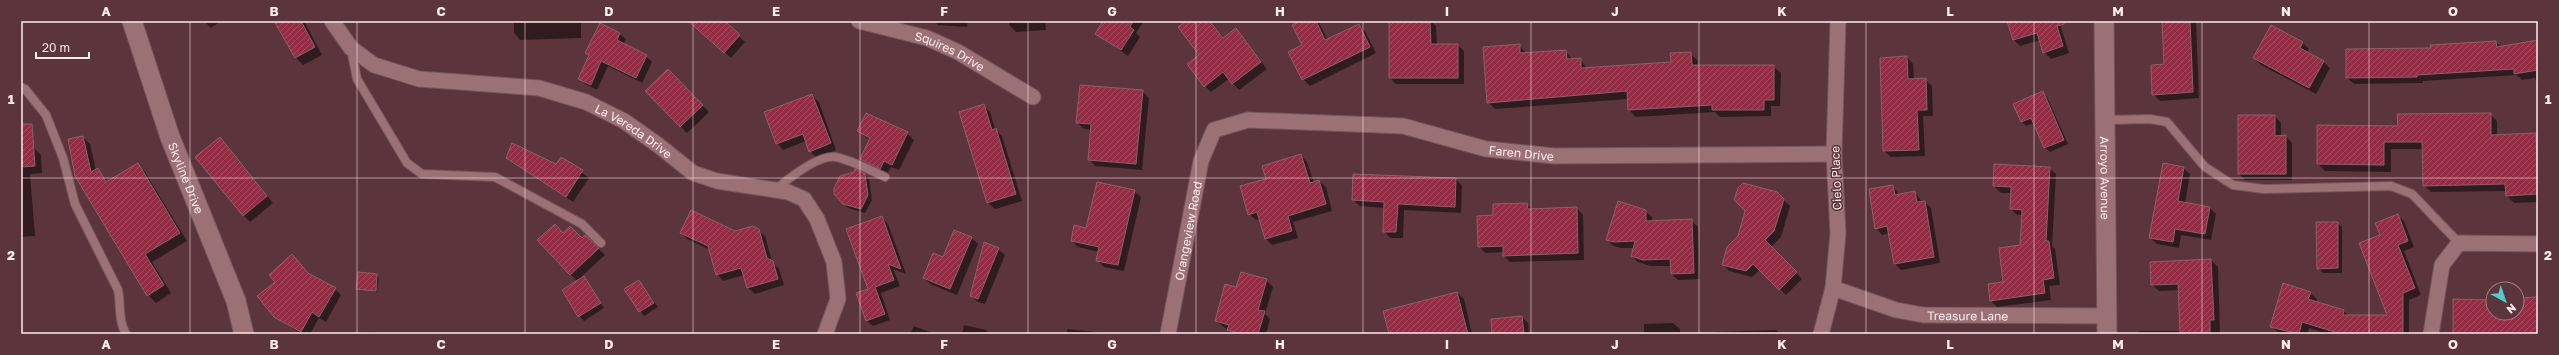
<svg xmlns="http://www.w3.org/2000/svg" width="2559" height="355" font-family="'Golos Text',sans-serif">
	<style>
		.shadow { fill: #0007 }
		.building { fill: url(#building-hatch); stroke: #8b6167 }
		.lines { fill: none; stroke-linecap: round; stroke-linejoin: round }
		.service-casing { stroke: #75555b; stroke-width: 10 }
		.minor-casing { stroke: #75555b; stroke-width: 17 }
		.tertiary-casing { stroke: #75555b; stroke-width: 21 }
		.service { stroke: #9c7176; stroke-width: 8 }
		.minor { stroke: #9c7176; stroke-width: 15 }
		.tertiary { stroke: #9c7176; stroke-width: 19 }
		.grid { fill: none; stroke: #ffeaed; stroke-width: 1; stroke-opacity: 0.55 }
		.labels { text-anchor: middle; dominant-baseline: central; stroke-width: 3; stroke-linejoin: round; paint-order: stroke }
		.street-label { font-size: 12px; fill: #ffeaed; stroke: #5b353b }
		.neatline { fill: none; stroke: #ffeaed; stroke-width: 1.5 }
		.grid-label { font-size: 13px; text-anchor: middle; font-weight: bold; fill: #ffeaed }
	</style>
	<defs>
		<pattern id="building-hatch" width="6" height="6" patternUnits="userSpaceOnUse"><rect width="6" height="6" fill="#932c45"/><path d="M-1 1l2-2M0 6l6-6M5 7l2-2" fill="none" stroke="#a34b60"/></pattern>
	</defs>
	<rect width="100%" height="100%" fill="#5b353b"/>
	<g class="shadow">
		<polygon points="204,21 221,21 211,28"/>
		<polygon points="275,21 304,21 322,55 303,65 295,57"/>
		<polygon points="514,21 581,21 581,38 520,40 514,33"/>
		<polygon points="689,21 723,21 745,42 731,58"/>
		<polygon points="934,21 968,21 967,27 938,25"/>
		<polygon points="1009,21 1045,21 1046,30 1016,32 1009,25"/>
		<polygon points="1105,21 1144,21 1136,33 1140,37 1128,56 1097,34"/>
		<polygon points="1187,21 1211,21 1224,38 1236,30 1267,69 1239,90 1229,79 1211,92 1205,86 1200,55"/>
		<polygon points="1302,21 1318,21 1328,40 1358,25 1365,31 1376,53 1310,86 1303,79"/>
		<polygon points="1390,21 1431,21 1436,26 1437,45 1458,45 1464,51 1464,84 1396,84 1390,78"/>
		<polygon points="2008,21 2059,21 2069,53 2051,59 2044,52 2041,40 2020,46 2014,40"/>
		<polygon points="2163,21 2196,21 2199,98 2160,101 2153,94 2165,65"/>
		<polygon points="601,24 620,34 626,39 623,45 646,56 652,62 642,83 608,66 597,90 585,84 579,78 589,56 586,53"/>
		<polygon points="2538,41 2538,85 2535,78 2522,80 2517,75 2423,81 2423,83 2354,84 2347,78 2432,49 2496,42 2501,47"/>
		<polygon points="2303,43 2309,49 2307,53 2324,62 2330,68 2316,94 2261,65 2254,58"/>
		<polygon points="1519,45 1527,54 1565,51 1573,60 1580,59 1587,68 1672,62 1690,53 1697,60 1698,66 1773,66 1781,73 1780,106 1771,106 1771,116 1720,117 1715,112 1636,117 1629,110 1628,99 1495,109 1488,102"/>
		<polygon points="1907,57 1913,64 1914,80 1925,79 1932,86 1933,116 1923,116 1925,156 1891,157 1884,151"/>
		<polygon points="668,70 709,112 687,133 646,91"/>
		<polygon points="1142,91 1149,98 1142,170 1095,166 1089,159 1091,130 1084,129 1077,123"/>
		<polygon points="2043,92 2047,97 2068,144 2050,152 2045,148 2034,123 2026,126 2022,122 2014,104"/>
		<polygon points="812,95 819,102 836,150 817,158 810,151 806,141 783,150 777,143"/>
		<polygon points="983,105 990,112 995,129 1002,136 1022,201 995,209 988,203 961,112"/>
		<polygon points="2490,114 2497,121 2497,136 2536,134 2538,136 2538,202 2514,203 2507,196 2507,191 2431,192 2424,185 2423,149 2391,149 2391,172 2325,171 2318,164 2399,127"/>
		<polygon points="2275,116 2281,123 2281,137 2286,136 2292,143 2292,180 2245,180 2239,174"/>
		<polygon points="858,131 907,133 914,140 899,170 891,167 887,174 867,165 861,159 870,140"/>
		<polygon points="83,137 90,144 96,171 108,182 138,165 145,172 187,241 152,262 171,293 156,303 148,295 76,176"/>
		<polygon points="220,138 273,203 250,222 243,215"/>
		<polygon points="33,147 41,155 42,173 30,174 35,236 21,237 21,148"/>
		<polygon points="1301,155 1307,162 1314,183 1319,181 1326,187 1332,211 1293,222 1298,238 1272,245 1266,239 1260,219 1256,220 1249,214 1267,180"/>
		<polygon points="507,158 556,165 562,158 589,178 573,202"/>
		<polygon points="1995,165 2049,168 2056,174 2052,246 2055,249 2060,285 2049,286 2051,300 1997,307 1991,301 1989,285 2004,283 2021,246 2022,215 2017,215 2011,209 2011,193 2001,193 1994,186"/>
		<polygon points="2183,168 2190,174 2185,203 2210,208 2216,214 2211,240 2181,235 2179,248 2157,244 2150,238"/>
		<polygon points="865,175 869,179 872,200 865,213 848,208 835,194 837,182 840,177"/>
		<polygon points="1456,179 1462,186 1461,213 1404,210 1403,238 1390,238 1384,231 1385,208 1360,206 1353,200"/>
		<polygon points="1893,186 1899,195 1915,192 1922,202 1925,202 1931,208 1940,263 1901,270 1895,264 1889,233 1882,235 1876,228"/>
		<polygon points="1134,191 1141,197 1124,271 1104,267 1097,260 1099,252 1078,247 1072,241"/>
		<polygon points="1776,193 1790,206 1781,237 1771,247 1802,279 1786,295 1760,270 1752,277 1729,271 1723,264 1739,236 1746,211"/>
		<polygon points="1527,204 1533,210 1577,208 1583,215 1584,260 1510,262 1504,256 1504,252 1485,253 1479,246 1494,216"/>
		<polygon points="1645,211 1652,217 1652,222 1691,220 1698,227 1700,279 1678,280 1672,274 1671,266 1650,266 1638,262 1632,256 1634,248 1621,248 1614,246 1607,240"/>
		<polygon points="2397,215 2404,221 2414,247 2404,251 2421,295 2409,300 2409,334 2328,334 2309,328 2307,334 2281,334 2271,327 2310,293 2317,299 2316,303 2344,311 2349,316 2388,316 2382,236"/>
		<polygon points="881,217 888,224 906,274 893,269 900,286 881,293 890,320 873,326 866,320"/>
		<polygon points="2337,223 2342,227 2342,273 2323,273 2318,268"/>
		<polygon points="758,230 765,236 772,262 779,269 784,285 755,294 748,288 744,275 723,281 717,274 710,250 687,239 681,232"/>
		<polygon points="563,234 582,239 585,236 605,255 582,276 604,308 584,321 579,316 577,281 539,241"/>
		<polygon points="972,238 978,244 957,295 930,284 924,278 944,259"/>
		<polygon points="998,249 1005,255 985,304 978,302 971,296"/>
		<polygon points="2211,260 2218,267 2220,334 2139,334 2139,331 2181,331 2179,290 2159,291 2152,285 2151,263"/>
		<polygon points="359,273 379,277 377,292 357,288"/>
		<polygon points="309,275 335,289 341,295 326,322 319,318 310,334 301,334 275,316"/>
		<polygon points="1266,280 1273,287 1265,314 1270,319 1266,334 1233,334 1216,321 1237,288"/>
		<polygon points="639,281 658,307 644,316 626,290"/>
		<polygon points="1457,293 1464,299 1472,334 1390,334"/>
		<polygon points="2538,297 2538,334 2454,334 2454,300 2493,299 2493,313 2517,313 2517,298"/>
		<polygon points="1522,317 1528,323 1529,334 1493,334"/>
		<polygon points="1673,323 1680,329 1680,334 1644,334 1644,324"/>
		<polygon points="964,325 986,330 989,334 962,334"/>
		<polygon points="914,326 932,333 933,334 910,334"/>
		<polygon points="1067,329 1116,334 1067,334"/>
		<polygon points="1776,330 1780,334 1716,334 1716,332"/>
		<polygon points="362,332 410,334 362,334"/>
	</g>
	<g class="building">
		<polygon points="274,21 301,21 315,47 295,58"/>
		<polygon points="688,21 725,21 740,35 724,53"/>
		<polygon points="1103,21 1133,21 1130,27 1134,30 1121,50 1095,34"/>
		<polygon points="1186,21 1210,21 1223,38 1236,28 1261,62 1232,84 1223,72 1204,87 1187,64 1199,55 1178,27"/>
		<polygon points="1299,21 1316,21 1325,40 1359,24 1370,47 1302,80 1288,52 1302,45 1292,25"/>
		<polygon points="1389,21 1430,21 1431,44 1458,44 1458,78 1389,78"/>
		<polygon points="2007,21 2064,21 2064,24 2057,26 2063,46 2043,53 2037,33 2013,40"/>
		<polygon points="2162,21 2190,21 2193,92 2152,95 2151,65 2164,64"/>
		<polygon points="600,23 620,33 617,40 647,55 636,78 601,61 591,85 578,79 589,55 585,53"/>
		<polygon points="2271,25 2303,42 2300,48 2324,61 2309,88 2253,58"/>
		<polygon points="2538,40 2538,70 2514,74 2514,69 2417,75 2417,77 2346,78 2346,49 2431,48 2430,45 2496,41 2497,47"/>
		<polygon points="1520,44 1520,53 1566,50 1567,59 1581,58 1581,68 1671,62 1670,53 1691,52 1692,65 1774,65 1774,100 1764,100 1764,110 1712,110 1712,105 1628,110 1627,91 1487,103 1483,47"/>
		<polygon points="1907,56 1908,79 1926,78 1927,110 1917,110 1919,150 1883,151 1880,58"/>
		<polygon points="668,69 703,105 680,127 645,91"/>
		<polygon points="1080,85 1143,90 1136,164 1088,160 1091,124 1076,123"/>
		<polygon points="2043,91 2064,140 2044,148 2031,118 2021,122 2013,104"/>
		<polygon points="812,94 831,143 809,152 803,134 776,144 764,112"/>
		<polygon points="984,104 992,130 996,128 1016,194 987,203 959,112"/>
		<polygon points="866,113 908,132 892,165 884,161 880,169 860,159 870,138 857,131"/>
		<polygon points="2491,113 2491,135 2536,133 2538,194 2506,196 2505,184 2423,186 2422,142 2384,142 2384,165 2317,164 2317,125 2398,126 2397,114"/>
		<polygon points="2238,115 2275,115 2275,136 2286,135 2286,174 2238,174"/>
		<polygon points="21,124 32,124 35,166 21,167"/>
		<polygon points="83,136 91,172 98,168 106,182 138,163 180,233 145,254 164,285 147,296 75,176 68,139"/>
		<polygon points="220,137 267,196 243,216 195,157"/>
		<polygon points="512,143 556,164 561,157 583,170 566,197 506,158"/>
		<polygon points="1301,154 1310,183 1319,180 1326,204 1288,216 1292,231 1265,239 1257,212 1248,215 1240,186 1266,179 1262,166"/>
		<polygon points="2163,163 2184,167 2178,201 2210,207 2205,234 2175,229 2173,242 2149,238"/>
		<polygon points="1994,164 2050,167 2046,241 2049,241 2054,278 2043,280 2045,293 1990,301 1988,284 2003,282 1999,248 2020,245 2022,210 2010,209 2011,187 1993,186"/>
		<polygon points="855,169 865,174 868,195 861,209 843,204 834,194 834,188 840,176 854,172"/>
		<polygon points="1353,174 1456,178 1455,207 1398,204 1396,232 1383,232 1384,202 1352,200"/>
		<polygon points="1097,182 1135,190 1118,265 1096,261 1099,247 1071,241 1074,225 1086,228"/>
		<polygon points="1743,183 1777,192 1784,199 1774,231 1765,240 1797,272 1779,290 1753,264 1746,271 1722,265 1727,247 1738,236 1745,211 1734,200 1738,188"/>
		<polygon points="1893,185 1895,195 1915,191 1917,202 1925,201 1934,257 1894,264 1887,226 1875,229 1869,189"/>
		<polygon points="1618,201 1646,210 1646,221 1692,219 1694,273 1671,274 1670,259 1643,260 1631,256 1635,241 1614,242 1606,240"/>
		<polygon points="1527,203 1528,209 1577,207 1578,253 1503,256 1503,246 1478,247 1477,216 1493,215 1493,204"/>
		<polygon points="691,210 735,231 753,226 759,229 767,258 773,261 778,279 747,288 741,268 716,275 708,246 680,233"/>
		<polygon points="2398,214 2408,241 2398,245 2415,288 2403,293 2403,334 2341,334 2302,322 2299,334 2270,327 2283,283 2311,292 2308,299 2344,310 2343,315 2387,315 2359,243 2380,235 2375,223"/>
		<polygon points="882,216 901,269 888,264 894,280 875,287 885,314 866,321 856,293 868,289 846,229"/>
		<polygon points="2316,222 2338,222 2338,268 2317,269"/>
		<polygon points="555,224 563,233 570,226 582,238 585,235 599,248 570,275 537,240"/>
		<polygon points="954,230 972,237 950,289 923,278 933,253 943,257"/>
		<polygon points="984,242 999,248 978,299 970,296"/>
		<polygon points="292,254 308,273 336,288 319,317 312,312 301,332 274,317 257,296 275,282 269,275"/>
		<polygon points="2211,259 2214,320 2210,320 2210,334 2180,334 2178,284 2151,285 2150,262"/>
		<polygon points="358,272 377,274 376,291 356,289"/>
		<polygon points="1241,272 1267,279 1258,310 1265,311 1258,334 1241,334 1227,330 1229,325 1215,321 1225,284 1236,287"/>
		<polygon points="584,276 601,303 578,317 562,290"/>
		<polygon points="639,280 654,303 639,312 624,289"/>
		<polygon points="1457,292 1468,334 1389,334 1383,311"/>
		<polygon points="2538,297 2538,334 2453,334 2453,299 2493,300 2493,313 2517,313 2517,298"/>
		<polygon points="1522,316 1524,334 1492,334 1491,319"/>
	</g>
	<g class="lines">
		<defs>
			<g id="service">
				<polyline points="351,49 357,79 407,163 422,174 495,177 582,224 601,243"/>
				<path d="M21 87 25 89 46 115 63 158 75 204 118 290C121 305 118 320 126 334"/>
				<polyline points="2105,120 2150,119 2167,122 2205,167 2233,185 2264,189 2391,186 2412,194 2459,243"/>
				<path d="M776 189C788 179 818 155 835 157 849 159 872 171 885 177"/>
			</g>
			<g id="minor">
				<path id="s1" d="M332 21 351 48 374 65 419 79 539 88 586 102 624 121 658 145 693 173 717 181 788 192 804 199 817 219 834 262 838 299 825 334"/>
				<path id="s2" d="M859 21 927 38 958 52 1033 97"/>
				<path id="s3" d="M1833 288 1896 310 1923 315 2107 316"/>
				<path id="s4" d="M1168 334 1201 161 1214 130 1248 120 1403 126 1486 149 1554 156 1834 154"/>
				<polyline points="1821,334 1833,288 1838,234 1834,154 1838,21"/>
				<polyline points="2431,334 2442,265 2459,243 2538,244"/>
			</g>
			<g id="tertiary">
				<path id="s5" d="M132 21 170 137 236 301 244 334"/>
				<path id="s6" d="M2104 21 2107 334"/>
			</g>
		</defs>
		<use href="#service" class="service-casing"/>
		<use href="#minor" class="minor-casing"/>
		<use href="#tertiary" class="tertiary-casing"/>
		<use href="#service" class="service"/>
		<use href="#minor" class="minor"/>
		<use href="#tertiary" class="tertiary"/>
	</g>
	<path class="grid" d="M190 21V334M357 21V334M525 21V334M693 21V334M860 21V334M1028 21V334M1196 21V334M1363 21V334M1531 21V334M1699 21V334M1866 21V334M2034 21V334M2202 21V334M2369 21V334M21 178H2538"/>
	<g class="labels">
		<g class="street-label">
			<text stroke="none"><textPath href="#s2" startOffset="96">Squires Drive</textPath></text>
			<text stroke="none"><textPath href="#s1" startOffset="334">La Vereda Drive</textPath></text>
			<text stroke="none"><textPath href="#s4" startOffset="522">Faren Drive</textPath></text>
			<text stroke="none"><textPath href="#s5" startOffset="166">Skyline Drive</textPath></text>
			<text transform="translate(1836 178) rotate(-92)">Cielo Place</text>
			<text stroke="none"><textPath href="#s6" startOffset="157">Arroyo Avenue</textPath></text>
			<text stroke="none"><textPath href="#s4" startOffset="105">Orangeview Road</textPath></text>
			<text stroke="none"><textPath href="#s3" startOffset="139">Treasure Lane</textPath></text>
		</g>
	</g>
	<rect width="2559" height="355" fill="none" stroke="#5b353b" stroke-width="44"/>
	<g transform="translate(2505 301) rotate(140)"><circle r="19" fill="#5b353b" stroke="#9d7d82"/>
	<path d="M0-3L7 15L0 10L-7 15Z" fill="#54cdc7"/>
	<text y="-6" font-size="11" font-weight="bold" text-anchor="middle" fill="#ffeaed">N</text>
	</g>
	<path d="M36 52v6h53v-6" fill="none" stroke="#ffeaed" stroke-width="2"/>
	<text x="42" y="52" font-size="12" fill="#ffeaed" stroke="#5b353b" stroke-width="3" paint-order="stroke">20 m</text>
	<rect x="22" y="22" width="2515" height="311" class="neatline"/>
	<g class="grid-label">
		<text x="106" y="16">A</text>
		<text x="274" y="16">B</text>
		<text x="441" y="16">C</text>
		<text x="609" y="16">D</text>
		<text x="776" y="16">E</text>
		<text x="944" y="16">F</text>
		<text x="1112" y="16">G</text>
		<text x="1280" y="16">H</text>
		<text x="1447" y="16">I</text>
		<text x="1615" y="16">J</text>
		<text x="1782" y="16">K</text>
		<text x="1950" y="16">L</text>
		<text x="2118" y="16">M</text>
		<text x="2286" y="16">N</text>
		<text x="2453" y="16">O</text>
		<text x="11" y="104">1</text>
		<text x="2548" y="104">1</text>
		<text x="11" y="260">2</text>
		<text x="2548" y="260">2</text>
		<text x="106" y="349">A</text>
		<text x="274" y="349">B</text>
		<text x="441" y="349">C</text>
		<text x="609" y="349">D</text>
		<text x="776" y="349">E</text>
		<text x="944" y="349">F</text>
		<text x="1112" y="349">G</text>
		<text x="1280" y="349">H</text>
		<text x="1447" y="349">I</text>
		<text x="1615" y="349">J</text>
		<text x="1782" y="349">K</text>
		<text x="1950" y="349">L</text>
		<text x="2118" y="349">M</text>
		<text x="2286" y="349">N</text>
		<text x="2453" y="349">O</text>
	</g>
</svg>
